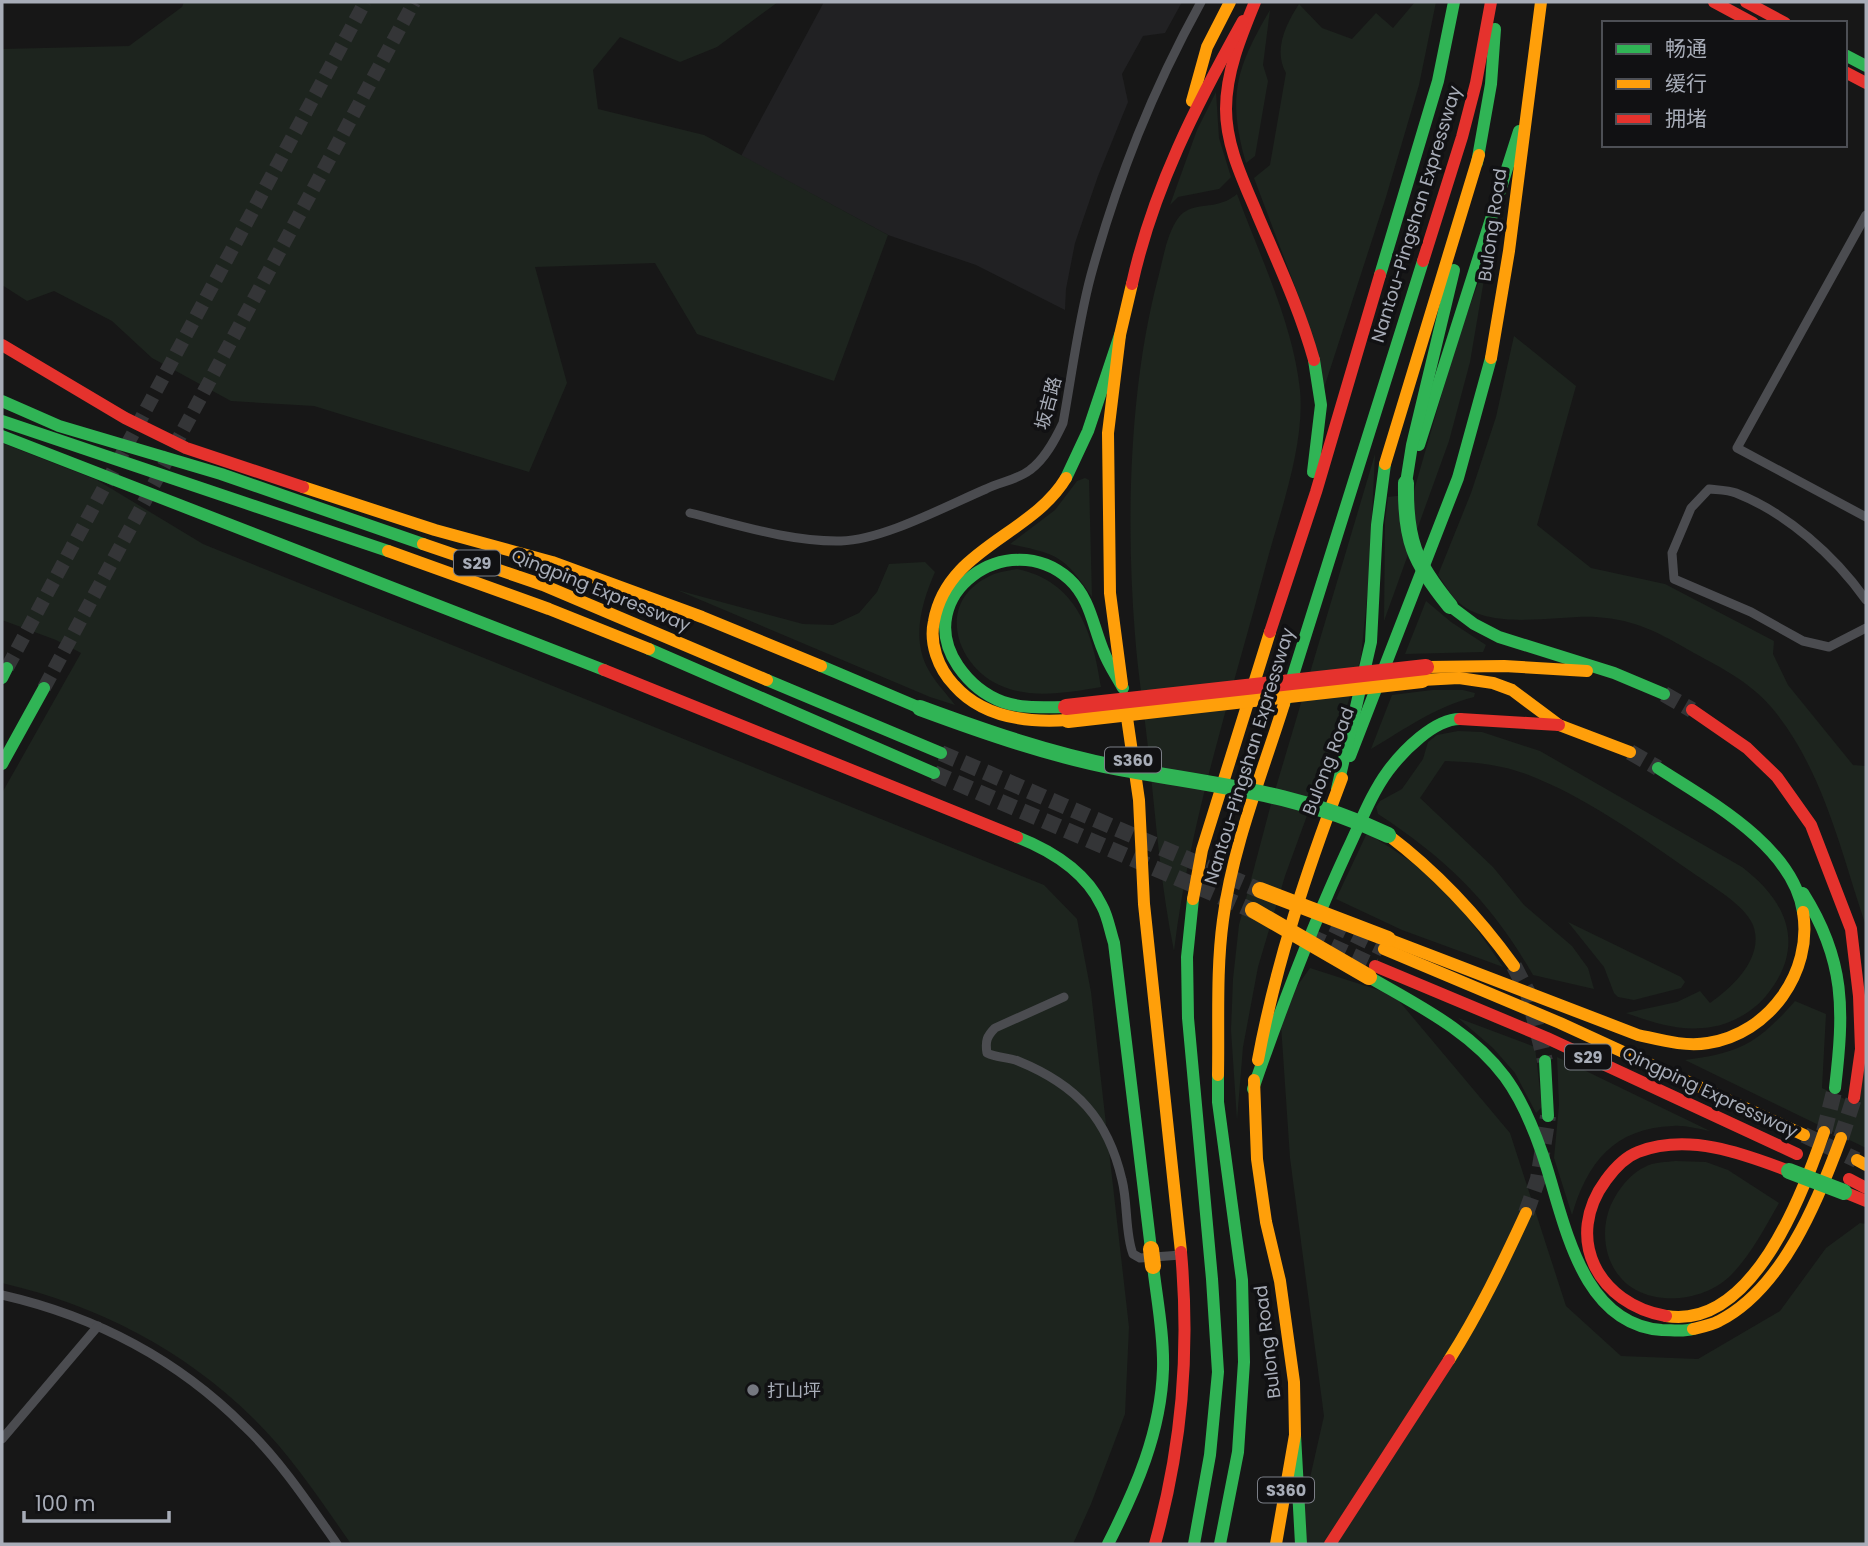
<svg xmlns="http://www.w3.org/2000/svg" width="1868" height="1546" font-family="Poppins,'Noto Sans SC',sans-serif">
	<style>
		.built { fill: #212123 }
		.green { fill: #1d241e }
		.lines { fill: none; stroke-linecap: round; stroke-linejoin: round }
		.primary-tunnel { stroke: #343537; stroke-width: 14; stroke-dasharray: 14 7; stroke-linecap: butt }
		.highway-tunnel { stroke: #343537; stroke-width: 16; stroke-dasharray: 16 8; stroke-linecap: butt }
		.street { stroke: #4b4c50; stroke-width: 9 }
		.fast { stroke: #30b455; stroke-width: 12 }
		.slow { stroke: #ff9f0a; stroke-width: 12 }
		.jam { stroke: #e5322d; stroke-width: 12 }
		.fast-bridge { stroke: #30b455; stroke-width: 16 }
		.slow-bridge { stroke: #ff9f0a; stroke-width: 16 }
		.jam-bridge { stroke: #e5322d; stroke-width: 16 }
		.poi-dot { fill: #757880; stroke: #111113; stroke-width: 2.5 }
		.labels { text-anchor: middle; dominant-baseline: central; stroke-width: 7; stroke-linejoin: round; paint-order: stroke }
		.shield { fill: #111113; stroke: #7b7e86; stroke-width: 2 }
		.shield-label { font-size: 16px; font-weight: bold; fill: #a8adb8 }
		.street-label { font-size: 18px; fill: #a8adb8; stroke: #111113 }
		.poi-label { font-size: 18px; fill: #a8adb8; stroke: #111113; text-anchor: start }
	</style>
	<rect width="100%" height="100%" fill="#171717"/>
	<polygon class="built" points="824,2 1182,2 1165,33 1143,36 1122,74 1128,102 1098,176 1075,243 1066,289 1065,310 976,265 888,235 741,156"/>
	<g class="green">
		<polygon points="184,2 778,2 717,47 680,62 620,37 593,70 598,109 704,135 888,235 834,381 697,334 655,263 535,267 567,383 529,472 314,406 231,401 152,358 112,321 54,291 27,301 2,285 2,49 129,46 182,7"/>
		<path d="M1415 2H1436L1419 85 1386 197 1324 388 1303 308 1254 178 1270 165 1286 73C1273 50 1286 24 1299 4L1322 28 1352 39 1376 13 1393 28Z"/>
		<path d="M1270 10 1263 65 1268 81 1255 156 1246 163C1227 96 1236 68 1270 10Z"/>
		<polygon points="1216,92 1219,138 1231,177 1219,189 1178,197 1170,205 1197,130"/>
		<path d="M1237 194C1260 257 1293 323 1300 390 1305 444 1281 509 1267 561 1233 691 1190 818 1174 951 1161 887 1156 822 1149 757 1145 716 1138 676 1135 635 1126 523 1129 391 1157 282 1163 261 1166 234 1179 217 1191 203 1208 208 1223 202 1228 201 1233 197 1237 194Z"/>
		<polygon points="1488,256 1470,362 1449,441 1384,621 1385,521 1388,497 1413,494 1457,341"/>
		<path d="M1514 336 1576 386 1537 525 1591 568 1665 584 1774 641 1773 654 1788 685 1853 765 1866 766V926C1841 852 1823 769 1772 708 1751 683 1722 668 1694 653 1659 633 1638 620 1596 617 1555 615 1490 632 1457 601 1450 594 1444 583 1438 575L1471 493 1496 417Z"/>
		<path d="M2 443 97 480 203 544 1044 885 1077 919 1091 992 1129 1327 1125 1414 1091 1504 1073 1544H351C321 1501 291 1455 253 1418 183 1349 97 1305 2 1283V793L81 653 56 640 2 620Z"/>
		<polygon points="1375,454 1369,578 1361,657 1348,703 1285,876 1258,967 1243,1047 1237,1120 1231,1030 1233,979 1239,925 1271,804"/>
		<path d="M1085 478 1089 480 1092 597C1063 555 1059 555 1010 544L1055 510 1077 481Z"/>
		<path d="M925 562 935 572C922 602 911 638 928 669 935 682 946 693 955 705L930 697 677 590 803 624 833 625 859 613 877 592 889 564Z"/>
		<path d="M1017 569C1077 581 1093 633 1101 687 1071 692 1034 699 1004 687 957 669 935 605 986 578 996 572 1006 571 1017 569Z"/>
		<polygon points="1426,601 1451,622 1486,645 1483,652 1405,654"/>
		<path d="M1432 690H1463L1475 693 1474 697C1435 707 1405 729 1371 749L1392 695Z"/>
		<path d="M1458 731 1482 732 1540 751 1742 867C1789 903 1806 947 1766 996 1752 1012 1732 1024 1711 1027 1681 1032 1654 1023 1626 1013L1677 1002 1700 991 1710 1003C1733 987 1765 957 1753 925 1744 904 1711 886 1693 873 1639 836 1585 796 1523 773 1498 764 1471 762 1445 761L1420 798 1493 867 1524 905 1572 946 1588 968 1594 989 1533 975C1491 902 1448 860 1378 814L1376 807 1380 801 1402 789 1423 759 1428 742 1437 735Z"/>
		<path d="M1367 833C1389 847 1411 860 1430 877 1459 902 1481 935 1503 967L1402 930 1336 899Z"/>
		<polygon points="1568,922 1681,977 1685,982 1681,988 1634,1000 1618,997 1614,993 1604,967"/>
		<polygon points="1310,968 1394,995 1510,1133 1566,1306 1621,1356 1698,1359 1780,1311 1826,1248 1860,1223 1866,1224 1866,1544 1295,1544 1324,1416 1290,1158 1280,1010"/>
		<path d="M1795 1001 1826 1014 1822 1088 1859 1106 1866 1037V1148L1685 1060C1741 1053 1758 1043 1795 1001Z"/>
		<polygon points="1458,1018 1535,1047 1542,1107 1536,1113 1515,1073 1493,1048"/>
		<path d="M1557 1057 1710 1131C1698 1129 1685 1125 1673 1126 1614 1128 1587 1163 1572 1215L1554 1158 1559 1105Z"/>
		<path d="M1676 1161 1706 1162 1728 1170 1779 1203C1765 1227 1751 1255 1731 1275 1708 1298 1666 1306 1636 1290 1603 1272 1597 1227 1615 1197 1621 1186 1633 1172 1645 1167 1653 1162 1667 1162 1676 1161Z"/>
	</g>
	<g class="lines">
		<g class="primary-tunnel">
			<polyline points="7,668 365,2"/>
			<polyline points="44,688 414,2"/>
		</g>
		<g class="highway-tunnel">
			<polyline points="1664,694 1692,710"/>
			<polyline points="1630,752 1658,768"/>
			<polyline points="941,753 1271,895"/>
			<polyline points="934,773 1263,915"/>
			<polyline points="1332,924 1384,949"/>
			<polyline points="1309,936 1375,966"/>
			<polyline points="1514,966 1528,993 1545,1061"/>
			<polyline points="1824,1132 1835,1088"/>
			<polyline points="1804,1135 1857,1160"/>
			<polyline points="1841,1138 1854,1098"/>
			<polyline points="1526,1213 1538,1179 1548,1116"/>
		</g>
		<g class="street">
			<polyline points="1866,215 1737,448 1866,517"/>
			<path d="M690 513C739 525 790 542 841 541 883 540 946 506 986 489 1000 482 1017 480 1030 470 1045 459 1055 440 1063 423 1072 374 1078 323 1091 275 1118 177 1152 91 1201 2"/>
			<path d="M1866 600C1835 556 1787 513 1736 493 1728 490 1718 490 1709 489L1691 508 1672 553 1674 579 1751 612 1803 641 1829 647 1866 628"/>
			<path d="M1064 997 995 1028C987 1036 985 1041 987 1053 997 1058 1008 1057 1018 1061 1077 1085 1108 1119 1122 1180 1128 1203 1125 1234 1133 1254L1140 1258 1181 1255"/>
			<path d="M2 1295C94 1316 177 1359 244 1426 280 1460 309 1504 337 1544"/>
			<polyline points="2,1439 98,1326"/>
		</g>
		<g class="fast">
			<polyline points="1845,55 1866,66"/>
			<polyline points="1477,163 1491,84 1495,29"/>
			<polyline points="1380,275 1438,81 1454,2"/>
			<polyline points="2,401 59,426 221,474 423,544"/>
			<polyline points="2,421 388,551"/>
			<polyline points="2,436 604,670"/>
			<polyline points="1419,445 1519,131"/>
			<polyline points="1313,472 1321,405 1314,360"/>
			<polyline points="1066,478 1088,431 1120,335"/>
			<polyline points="1406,483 1412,445 1454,270"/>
			<polyline points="1450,606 1474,624 1499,637 1614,673 1664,694"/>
			<polyline points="649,649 934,773"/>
			<polyline points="821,666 920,708"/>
			<polyline points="2,678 7,668"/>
			<polyline points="767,680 941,753"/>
			<polyline points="1284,704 1423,261"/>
			<path d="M1066 707C1045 707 1023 709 1003 702 984 695 969 682 958 666 910 595 1008 525 1069 579 1090 598 1093 626 1103 650 1108 664 1116 675 1123 688"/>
			<polyline points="1350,756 1458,478 1491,358"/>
			<polyline points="2,764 44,688"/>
			<path d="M1658 768C1709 801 1793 846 1803 912"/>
			<polyline points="1337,789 1371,642 1377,525 1385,464"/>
			<path d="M1017 837C1050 850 1086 872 1102 906 1108 917 1110 931 1114 943L1151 1249"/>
			<path d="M1803 893C1846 961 1844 1011 1835 1088"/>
			<polyline points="1193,899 1187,957 1188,1018 1212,1279 1218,1372 1210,1455 1194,1544"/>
			<path d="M1369 977C1417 1005 1471 1031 1505 1077 1522 1100 1533 1127 1542 1153 1564 1216 1578 1324 1662 1330 1672 1330 1683 1332 1693 1329"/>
			<polyline points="1545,1061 1548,1116"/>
			<polyline points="1218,1075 1218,1102 1242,1280 1244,1362 1238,1452 1220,1544"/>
			<path d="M1253 1089C1281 1008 1311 929 1347 851 1360 824 1371 794 1388 771 1403 751 1434 719 1460 719"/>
			<polyline points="1295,1435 1301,1544"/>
			<path d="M1108 1544C1136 1489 1161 1432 1163 1369 1164 1335 1157 1300 1153 1266"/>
		</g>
		<g class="slow">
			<polyline points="1192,101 1207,47 1230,2"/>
			<polyline points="1491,358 1509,251 1541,2"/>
			<polyline points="1385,464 1479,155"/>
			<path d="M1066 478C1031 536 947 548 934 621 929 643 938 668 954 685 982 717 1027 723 1068 720"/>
			<polyline points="303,487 435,530 552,562 702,617 821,666"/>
			<polyline points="423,544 543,585 767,680"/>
			<polyline points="388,551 549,609 649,649"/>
			<polyline points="1426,667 1504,666 1587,671"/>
			<polyline points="1422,680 1459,678 1493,683 1512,690 1559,725 1630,752"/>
			<polyline points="1122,684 1110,593 1108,433 1120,335 1132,284"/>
			<polyline points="1125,704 1139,800 1144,904 1181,1252"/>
			<path d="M1388 835C1437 872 1478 916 1514 966"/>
			<polyline points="1193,899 1202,850 1270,632"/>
			<path d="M1388 939 1638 1035C1661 1040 1685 1047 1708 1043 1769 1034 1813 972 1803 912"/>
			<polyline points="1384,949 1560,1023 1804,1135"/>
			<path d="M1258 1060C1276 963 1307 870 1342 778"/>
			<path d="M1218 1075C1219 1023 1216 971 1223 920 1232 848 1262 774 1284 704"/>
			<polyline points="1254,1080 1257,1159 1266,1222 1280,1281 1294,1382 1295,1435 1276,1544"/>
			<polyline points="1857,1160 1866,1165"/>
			<path d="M1666 1316C1752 1330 1802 1196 1824 1132"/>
			<path d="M1693 1329C1702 1327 1712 1325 1719 1321 1782 1289 1818 1201 1841 1138"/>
			<path d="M1449 1360C1479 1313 1503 1263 1526 1213"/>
		</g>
		<g class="jam">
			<path d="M1255 2C1241 36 1226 72 1226 109 1226 147 1244 182 1258 216 1278 263 1300 310 1314 360"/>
			<polyline points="1714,2 1753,23"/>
			<polyline points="1746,2 1785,23"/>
			<polyline points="1845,72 1866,83"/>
			<polyline points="1423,261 1462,137 1476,83 1491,2"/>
			<path d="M1132 284C1153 189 1196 105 1243 21"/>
			<polyline points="2,345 125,418 186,448 303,487"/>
			<polyline points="1270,632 1316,492 1380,275"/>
			<polyline points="604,670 1017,837"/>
			<polyline points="1692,710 1747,748 1777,777 1811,825 1851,929 1859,996 1861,1049 1854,1098"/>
			<polyline points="1460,719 1559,725"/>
			<polyline points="1375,966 1547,1038 1797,1154"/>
			<polyline points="1849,1179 1866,1188"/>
			<polyline points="1844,1192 1866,1201"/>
			<path d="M1666 1316C1598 1304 1563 1238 1606 1180 1614 1169 1625 1157 1638 1152 1688 1133 1742 1153 1789 1171"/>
			<path d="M1155 1544C1182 1446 1190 1353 1181 1252"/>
			<polyline points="1330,1544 1449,1360"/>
		</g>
		<g class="fast-bridge">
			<path d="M1406 483C1405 540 1414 562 1450 606"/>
			<path d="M920 708C985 732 1051 755 1119 768 1216 786 1297 792 1388 835"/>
			<polyline points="1789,1171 1844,1192"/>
		</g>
		<g class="slow-bridge">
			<polyline points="1068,720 1422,680"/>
			<polyline points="1260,890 1388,939"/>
			<polyline points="1253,910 1369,977"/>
			<polyline points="1151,1249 1153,1266"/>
		</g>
		<polyline class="jam-bridge" points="1066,707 1426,667"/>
	</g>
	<circle class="poi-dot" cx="753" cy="1390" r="7"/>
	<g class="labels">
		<g class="shield">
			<rect x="454" y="550.5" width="46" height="25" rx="5"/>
			<rect x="1105" y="747.5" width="56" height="25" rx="5"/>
			<rect x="1565" y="1044.5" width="46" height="25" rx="5"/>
			<rect x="1258" y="1477.5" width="56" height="25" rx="5"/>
		</g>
		<g class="shield-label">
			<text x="477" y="563">S29</text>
			<text x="1133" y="760">S360</text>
			<text x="1588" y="1057">S29</text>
			<text x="1286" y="1490">S360</text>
		</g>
		<g class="street-label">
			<text transform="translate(1416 214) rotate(-73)">Nantou-Pingshan Expressway</text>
			<text transform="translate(1492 225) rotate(-82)">Bulong Road</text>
			<text transform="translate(1048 403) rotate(-75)">坂吉路</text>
			<text transform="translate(601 590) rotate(22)">Qingping Expressway</text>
			<text transform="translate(1249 756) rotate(-73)">Nantou-Pingshan Expressway</text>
			<text transform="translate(1328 761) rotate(-69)">Bulong Road</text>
			<text transform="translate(1710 1092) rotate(25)">Qingping Expressway</text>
			<text transform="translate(1267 1342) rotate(-97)">Bulong Road</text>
		</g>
		<g class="poi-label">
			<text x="767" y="1390">打山坪</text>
		</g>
	</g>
	<rect width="1868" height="1546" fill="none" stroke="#a8adb8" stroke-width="7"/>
	<rect x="1602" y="21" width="245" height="126" fill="#111113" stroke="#4d4f55" stroke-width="2"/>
	<rect x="1616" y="44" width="35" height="10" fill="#30b455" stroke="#4d4f55" stroke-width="2"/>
	<text x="1665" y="56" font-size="21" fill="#a8adb8">畅通</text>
	<rect x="1616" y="79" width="35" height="10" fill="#ff9f0a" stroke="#4d4f55" stroke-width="2"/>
	<text x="1665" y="91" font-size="21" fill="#a8adb8">缓行</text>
	<rect x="1616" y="114" width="35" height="10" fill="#e5322d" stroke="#4d4f55" stroke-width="2"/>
	<text x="1665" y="126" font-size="21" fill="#a8adb8">拥堵</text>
	<path d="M24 1511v10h145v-10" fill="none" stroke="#a8adb8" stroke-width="3.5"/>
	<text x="35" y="1511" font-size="21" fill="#a8adb8" stroke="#111113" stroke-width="5" paint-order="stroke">100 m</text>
</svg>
